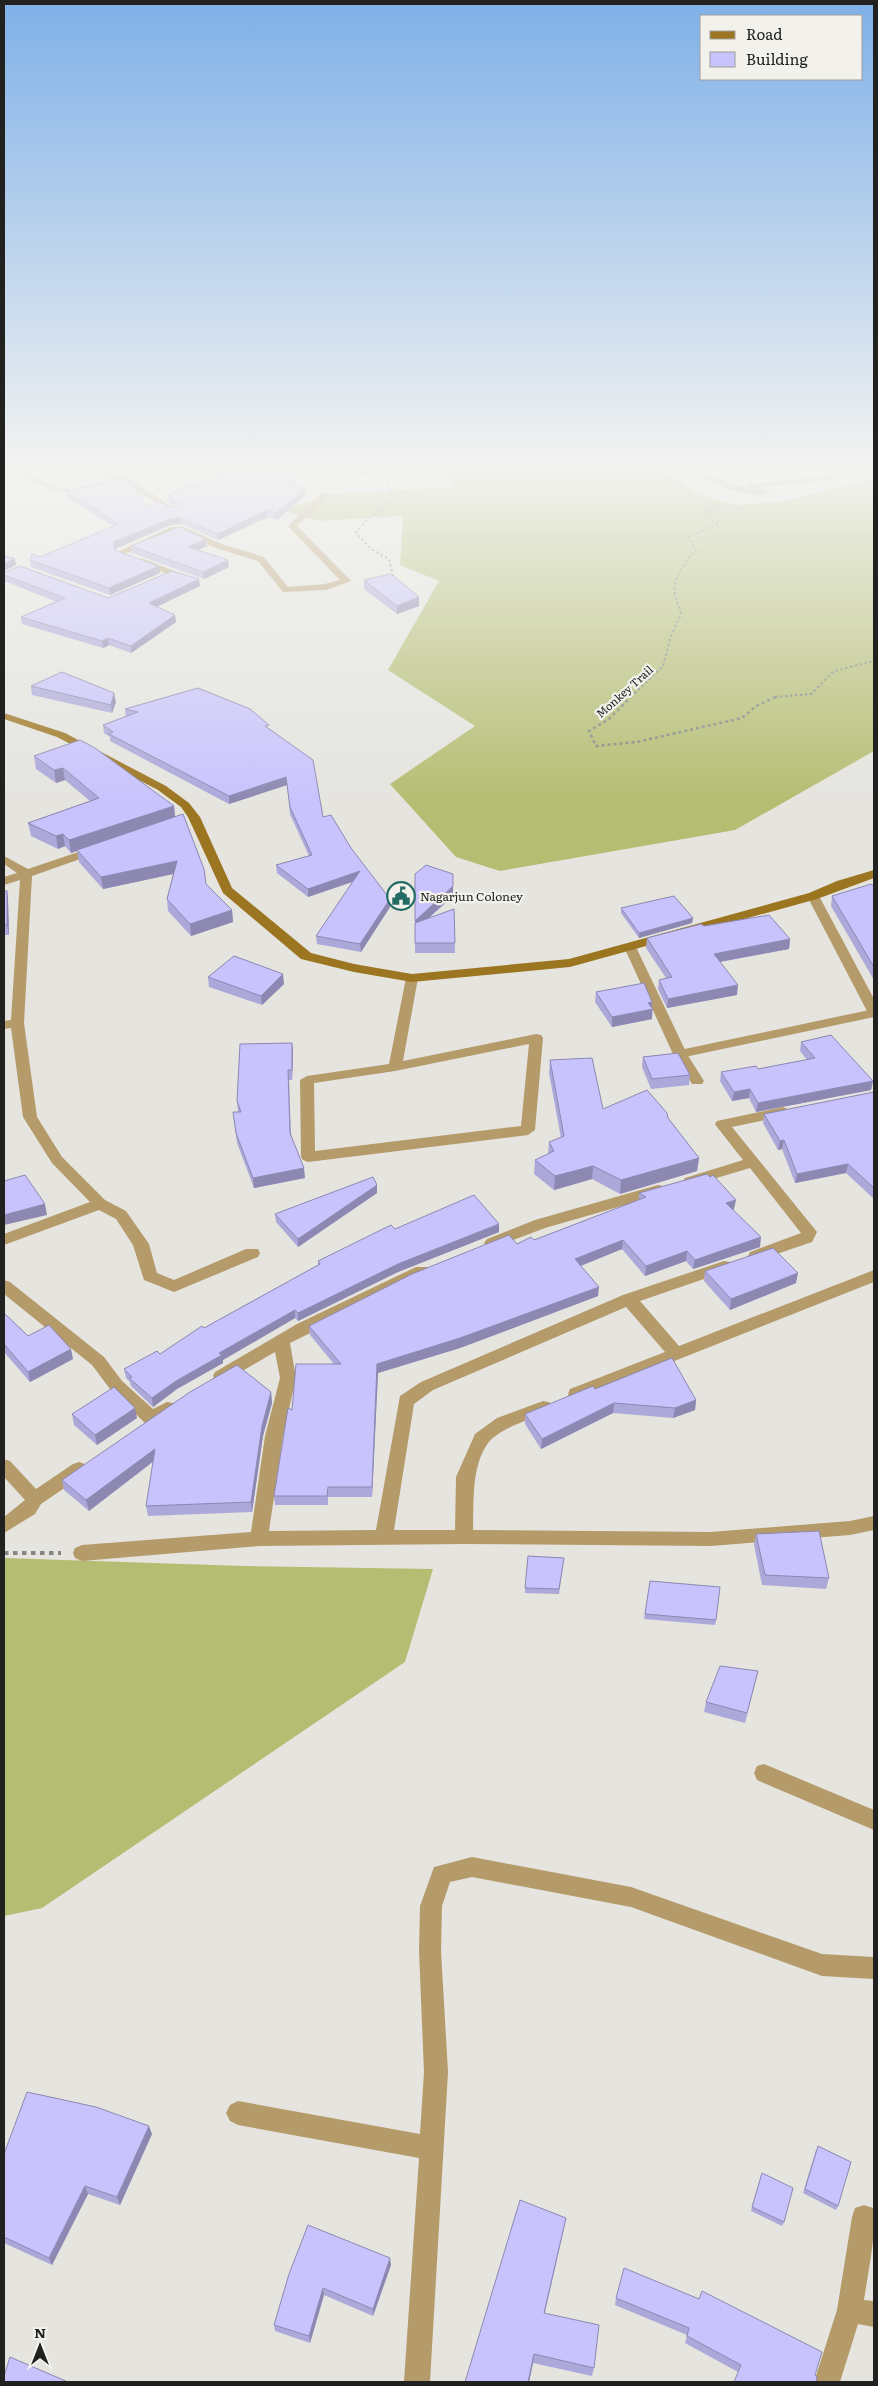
<svg xmlns="http://www.w3.org/2000/svg" width="878" height="2386" font-family="Literata,serif">
	<style>
		.forest { fill: #b4bd71 }
		.lines { fill: none; stroke-linecap: round; stroke-linejoin: round }
		.path-far2 { stroke: #868582; stroke-width: 2; stroke-dasharray: 2.5 2.5; stroke-linecap: butt }
		.path-far1 { stroke: #868582; stroke-width: 2.5; stroke-dasharray: 3 3; stroke-linecap: butt }
		.path { stroke: #868582; stroke-width: 4; stroke-dasharray: 4.5 4.5; stroke-linecap: butt }
		.lane { fill: #b59a6a; fill-rule: evenodd }
		.street { fill: #b59a6a; fill-rule: evenodd }
		.secondary { fill: #9c7521; fill-rule: evenodd }
		.wall { fill: #aca8da }
		.shaded-wall { fill: #8c88b1 }
		.building { fill: #c8c3fd; stroke: #8c88b1 }
		.labels { text-anchor: middle; dominant-baseline: central; stroke-width: 4.5; stroke-linejoin: round; paint-order: stroke }
		.far-street-label { font-size: 11px; fill: #21211f; stroke: #f2f1ec }
		.poi-label { font-size: 12px; fill: #21211f; stroke: #f2f1ec; text-anchor: start }
	</style>
	<rect width="100%" height="100%" fill="#e5e4df"/>
	<g class="forest">
		<polygon points="434,470 665,470 697,494 736,505 780,502 874,479 874,751 735,830 500,871 456,857 390,784 475,726 388,670 439,581 400,565 403,516 318,521 280,510 333,494 454,487"/>
		<polygon points="4,1558 243,1566 433,1569 405,1662 42,1908 4,1916"/>
	</g>
	<g class="lines">
		<g class="path-far2">
			<polyline points="382,470 394,497 365,522 356,533 371,549 389,559 393,576 391,577"/>
			<polyline points="147,473 159,470"/>
			<polyline points="284,477 321,470"/>
			<path d="M631 697 663 666 671 636 681 614C680 607 676 602 675 595 672 578 685 562 696 550L689 537 719 523 703 515 712 507 734 506"/>
			<polyline points="775,697 811,694 834,671 874,661"/>
		</g>
		<polyline class="path-far1" points="632,696 609,719 589,731 596,746 637,742 742,718 756,706 778,696"/>
		<polyline class="path" points="4,1553 61,1553"/>
		<polygon class="lane" points="874,1009 874,1017 680,1058 673,1054 680,1050"/>
		<g class="street">
			<polygon points="4,470 12,470 7,480 4,480"/>
			<path d="M14 470C34 470 49 489 70 489 83 489 99 482 112 478L98 476 89 470 126 476 178 511 171 513 122 481 71 494 47 488Z"/>
			<path d="M691 470C710 470 728 485 748 488L745 486 749 484 826 476 840 470H851L827 480 761 487 771 492C757 503 703 481 691 470Z"/>
			<polygon points="323,492 330,494 297,526 351,581 326,590 283,592 258,561 216,548 180,532 122,555 115,553 171,527 184,527 222,544 264,557 288,587 325,584 340,580 288,526"/>
			<polygon points="138,559 144,559 195,579 187,581 138,563"/>
			<polygon points="96,846 100,848 100,852 32,876 24,1023 37,1117 62,1157 105,1200 126,1211 149,1244 157,1273 174,1280 246,1249 258,1249 260,1253 258,1257 174,1292 144,1280 133,1245 116,1219 99,1210 4,1245 4,1234 90,1202 52,1163 23,1117 11,1028 4,1029 4,1021 11,1020 20,880 4,885 4,877 17,873 4,864 4,856 28,869"/>
			<polygon points="813,892 819,896 874,999 874,1015 867,1011 807,896"/>
			<polygon points="630,943 636,947 687,1054 704,1081 702,1084 692,1084 673,1054 624,947"/>
			<path d="M412 974 418 978 403 1061 536 1034 541 1035 543 1038 535 1130 528 1135 308 1162 303 1160 301 1157 300 1080 307 1076 389 1064 406 978ZM529 1044 521 1126 315 1151 314 1083 395 1071Z"/>
			<polygon points="783,1107 788,1109 790,1112 788,1115 732,1127 817,1232 812,1242 756,1261 750,1260 748,1256 750,1252 801,1233 750,1168 690,1186 683,1181 685,1178 743,1160 717,1127 715,1124 717,1121"/>
			<polygon points="658,1185 663,1186 665,1190 663,1194 545,1228 492,1248 487,1247 484,1243 487,1239 535,1220"/>
			<path d="M724 1261 730 1262 732 1266 730 1270 640 1301 679 1346 874 1270V1282L576 1400 570 1399 568 1394 570 1389 665 1352 626 1307 433 1390 414 1404 394 1530H455L456 1477 475 1434 497 1418 543 1401 549 1402 552 1407 549 1412C531 1419 500 1428 488 1443 471 1467 474 1502 473 1530L711 1532 850 1521 874 1516V1530L850 1535 711 1546 464 1544 259 1546 82 1561 75 1558 73 1553 75 1548 82 1545 251 1532 265 1436 280 1378 275 1352 227 1380 221 1382 215 1380 213 1376 215 1372 297 1324 416 1267H428L430 1271 428 1275 290 1343 296 1378 283 1436 269 1531 376 1530 400 1396 421 1382 623 1295Z"/>
			<path d="M4 1280 10 1282 104 1357 122 1381 153 1409 167 1402 173 1403 176 1408C170 1418 157 1427 146 1424L110 1389 92 1365 4 1294Z"/>
			<polygon points="4,1459 10,1461 36,1489 73,1464 79,1462 85,1464 88,1469 85,1474 41,1504 35,1514 4,1533 4,1517 25,1500 4,1477"/>
			<polygon points="764,1764 874,1810 874,1830 757,1780 754,1773 757,1766"/>
			<polygon points="472,1857 631,1887 822,1954 874,1957 874,1979 822,1976 631,1907 472,1877 450,1882 442,1906 441,1951 448,2072 430,2382 404,2382 419,2158 238,2125 230,2121 226,2113 230,2105 238,2101 420,2134 424,2072 419,1951 420,1906 434,1867"/>
			<path d="M864 2205 873 2208C878 2225 867 2279 864 2300L874 2301V2327L858 2324 840 2382H814L837 2310 852 2217 855 2208Z"/>
		</g>
		<polygon class="secondary" points="4,713 65,733 166,786 189,803 200,817 232,888 311,953 354,964 412,974 569,959 809,893 837,881 874,870 874,878 817,899 570,967 412,982 354,972 301,959 223,893 188,817 181,807 158,790 57,737 4,719"/>
	</g>
	<g class="wall">
		<polygon points="214,470 270,470 296,480 296,486 305,495 277,520 268,517 218,540 181,524 170,525 115,549 115,550 160,573 110,595 31,567 30,560 40,557 113,526 66,497 66,491 147,508 171,508 174,506 169,503 168,496 222,479"/>
		<polygon points="349,470 384,470 384,473 356,477"/>
		<polygon points="131,546 207,546 198,550 229,567 204,579 132,553"/>
		<polygon points="4,573 108,598 200,586 156,607 176,622 131,653 109,645 103,648 22,624 21,617 57,602 4,581"/>
		<polygon points="364,580 419,606 397,614 364,589"/>
		<polygon points="31,686 116,702 112,713 32,695"/>
		<polygon points="125,709 270,729 323,817 351,848 390,907 361,952 317,944 316,936 353,882 308,897 277,873 276,865 309,856 290,814 287,785 229,804 110,741 110,737 104,733 103,725 126,717"/>
		<polygon points="34,756 174,806 175,817 206,884 232,910 233,922 191,936 168,911 167,899 173,874 103,889 79,862 77,851 71,853 65,846 58,849 31,836 28,823 90,801 65,780 56,783 36,769"/>
		<polygon points="415,874 453,896 429,918 454,909 455,953 415,953"/>
		<polygon points="874,886 874,980 831,906 832,896"/>
		<polygon points="4,891 7,891 8,900 9,935 4,935"/>
		<polygon points="621,908 693,918 692,923 639,938 621,913"/>
		<polygon points="704,926 790,939 789,949 720,962 737,995 667,1008 658,989 659,980 666,978 646,948 647,938"/>
		<polygon points="208,977 284,984 262,1005 209,987"/>
		<polygon points="596,992 652,1008 653,1009 652,1019 612,1027 595,1002"/>
		<polygon points="801,1042 873,1081 871,1090 756,1112 749,1098 732,1101 720,1081 721,1072 758,1069 807,1060 800,1051"/>
		<polygon points="292,1043 293,1052 292,1080 289,1080 291,1134 305,1178 254,1188 237,1143 233,1112 238,1112 237,1101"/>
		<polygon points="643,1057 690,1075 689,1085 651,1089 642,1067"/>
		<polygon points="550,1060 603,1109 668,1118 699,1158 697,1171 620,1194 592,1179 554,1190 534,1174 535,1160 548,1154 549,1142 561,1138 549,1073"/>
		<polygon points="874,1092 874,1199 846,1173 795,1183 782,1149 778,1150 763,1123 764,1114"/>
		<polygon points="377,1193 298,1247 276,1222 275,1214"/>
		<polygon points="639,1193 734,1209 733,1209 760,1247 693,1269 686,1261 645,1276 622,1249 581,1266 598,1296 460,1348 378,1373 372,1497 328,1497 328,1505 275,1505 274,1496 292,1410 334,1364 310,1335 309,1326 517,1244 534,1240 639,1200"/>
		<polygon points="395,1229 499,1232 398,1272 298,1321 295,1318 223,1360 223,1363 177,1389 153,1407 131,1386 130,1382 126,1378 124,1369 160,1354 204,1328 318,1265 318,1261"/>
		<polygon points="705,1271 796,1283 730,1310 704,1281"/>
		<polygon points="4,1313 28,1336 73,1359 30,1382 4,1352"/>
		<polygon points="595,1389 696,1400 695,1410 673,1418 613,1413 541,1449 525,1424 525,1414"/>
		<polygon points="271,1392 272,1403 263,1436 252,1512 148,1516 146,1506 153,1462 89,1511 64,1490 62,1480"/>
		<polygon points="72,1414 137,1418 97,1445 74,1425"/>
		<polygon points="756,1534 829,1578 826,1589 762,1585 754,1545"/>
		<polygon points="528,1556 564,1558 559,1594 525,1593"/>
		<polygon points="650,1581 716,1620 715,1625 644,1619"/>
		<polygon points="758,1671 745,1723 704,1712 706,1702"/>
		<polygon points="152,2134 120,2205 88,2194 52,2265 4,2243 4,2154"/>
		<polygon points="816,2150 838,2206 836,2210 803,2193"/>
		<polygon points="762,2173 784,2222 782,2226 751,2211"/>
		<polygon points="566,2218 564,2228 545,2313 594,2368 592,2376 533,2363 529,2382 465,2382"/>
		<polygon points="308,2225 391,2265 373,2316 324,2295 310,2343 275,2331 274,2325"/>
		<polygon points="616,2298 822,2352 738,2372 685,2343 687,2335 615,2305"/>
	</g>
	<g class="shaded-wall">
		<polygon points="377,470 384,470 384,473 356,477 356,473"/>
		<polygon points="296,480 296,486 283,482"/>
		<polygon points="305,489 305,495 277,520 276,513"/>
		<polygon points="267,510 268,517 218,540 218,534"/>
		<polygon points="180,517 181,524 170,525 115,549 115,557 114,542 170,519"/>
		<polygon points="206,539 207,546 189,554 188,547"/>
		<polygon points="15,559 16,565 4,571 4,564"/>
		<polygon points="228,560 229,567 204,579 203,572"/>
		<polygon points="159,566 160,573 110,595 109,588"/>
		<polygon points="199,579 200,586 150,610 149,603"/>
		<polygon points="419,597 419,606 397,614 397,606"/>
		<polygon points="175,615 176,622 131,653 131,646"/>
		<polygon points="108,638 109,645 103,648 102,641"/>
		<polygon points="114,693 116,702 112,713 111,705"/>
		<polygon points="63,768 65,780 56,783 54,770"/>
		<polygon points="286,777 287,785 229,804 229,796"/>
		<polygon points="174,806 175,818 71,853 69,840"/>
		<polygon points="63,834 65,846 58,849 56,836"/>
		<polygon points="177,861 178,873 103,889 101,877"/>
		<polygon points="360,871 360,879 308,897 308,889"/>
		<polygon points="453,886 453,896 415,930 415,921"/>
		<polygon points="7,891 8,900 9,935 7,925"/>
		<polygon points="390,899 390,907 361,952 360,944"/>
		<polygon points="232,910 233,922 191,936 190,924"/>
		<polygon points="693,918 692,923 639,938 639,933"/>
		<polygon points="790,939 789,949 713,963 714,954"/>
		<polygon points="283,974 284,984 262,1005 261,996"/>
		<polygon points="738,985 737,995 667,1008 668,999"/>
		<polygon points="652,1002 652,1019 612,1027 612,1017 648,1003"/>
		<polygon points="292,1043 293,1052 292,1080"/>
		<polygon points="873,1081 871,1090 756,1112 758,1103"/>
		<polygon points="750,1089 749,1098 732,1101 734,1092"/>
		<polygon points="784,1140 782,1149 778,1150 780,1141"/>
		<polygon points="699,1158 697,1171 620,1194 621,1180"/>
		<polygon points="848,1164 846,1173 795,1183 797,1174"/>
		<polygon points="593,1166 592,1179 554,1190 555,1176"/>
		<polygon points="304,1168 305,1178 254,1188 253,1178"/>
		<polygon points="377,1185 377,1193 298,1247 298,1239"/>
		<polygon points="736,1200 734,1209 725,1212 726,1203"/>
		<polygon points="45,1204 47,1215 4,1225 4,1215"/>
		<polygon points="499,1224 499,1232 398,1272 298,1321 298,1313 398,1264"/>
		<polygon points="761,1237 760,1247 693,1269 695,1260"/>
		<polygon points="623,1240 622,1249 575,1268 575,1259"/>
		<polygon points="687,1251 686,1261 645,1276 646,1266"/>
		<polygon points="798,1273 796,1283 730,1310 731,1299"/>
		<polygon points="599,1287 598,1296 460,1348 378,1373 372,1497 372,1487 377,1364"/>
		<polygon points="295,1310 295,1318 223,1360 223,1363 177,1389 153,1407 152,1398 176,1381 219,1353"/>
		<polygon points="71,1349 73,1359 30,1382 28,1372"/>
		<polygon points="271,1392 272,1403 263,1436 252,1512 251,1502 262,1426"/>
		<polygon points="696,1400 695,1410 673,1418 675,1408"/>
		<polygon points="614,1403 613,1413 541,1449 542,1439"/>
		<polygon points="135,1408 137,1418 97,1445 95,1435"/>
		<polygon points="155,1449 156,1459 89,1511 86,1500"/>
		<polygon points="149,2126 152,2134 120,2205 117,2197"/>
		<polygon points="85,2186 88,2194 52,2265 49,2258"/>
		<polygon points="566,2218 564,2228 542,2322 544,2313"/>
		<polygon points="390,2258 391,2265 373,2316 373,2309"/>
		<polygon points="323,2288 324,2295 310,2343 309,2336"/>
		<polygon points="534,2354 533,2363 529,2382 528,2382"/>
	</g>
	<g class="building">
		<polygon points="219,470 270,470 296,480 283,482 305,489 276,513 267,510 218,534 180,517 170,519 114,542 114,550 159,566 109,588 30,560 32,554 40,557 119,524 66,491 124,479 133,484 147,508 159,501 171,508 179,504 168,496 181,488 226,478"/>
		<polygon points="353,470 377,470 356,473"/>
		<polygon points="179,527 206,539 188,547 228,560 203,572 131,546"/>
		<polygon points="4,556 15,559 4,564"/>
		<polygon points="20,566 108,598 172,571 199,579 149,603 175,615 131,646 108,638 102,641 21,617 65,598 4,575 4,573"/>
		<polygon points="391,574 419,597 397,606 364,580"/>
		<polygon points="62,672 114,693 111,705 31,686"/>
		<polygon points="198,688 250,709 269,725 265,726 313,760 323,817 331,815 351,848 390,899 360,944 316,936 360,871 308,889 276,865 312,855 290,807 286,777 229,796 109,734 113,732 103,725 138,712 125,709"/>
		<polygon points="80,740 95,748 174,806 69,840 63,834 56,836 28,823 99,798 63,768 54,770 34,756"/>
		<polygon points="183,814 204,869 206,884 232,910 190,924 167,899 177,861 101,877 77,850"/>
		<polygon points="426,865 453,874 453,886 415,921 415,874"/>
		<polygon points="871,884 874,886 874,967 832,896"/>
		<rect x="4" y="891" width="3" height="34"/>
		<polygon points="674,896 693,918 639,933 621,908"/>
		<polygon points="454,909 455,943 415,943 415,923"/>
		<polygon points="769,915 790,939 714,954 738,985 668,999 659,980 672,977 647,938 701,924 704,926"/>
		<polygon points="234,956 283,974 261,996 208,977"/>
		<polygon points="644,983 652,1002 648,1003 653,1009 612,1017 596,992"/>
		<polygon points="831,1035 873,1081 758,1103 750,1089 734,1092 721,1072 756,1066 758,1069 815,1058 801,1042"/>
		<polygon points="292,1043 292,1070 288,1070 290,1133 304,1168 253,1178 236,1133 233,1112 241,1112 237,1101 240,1044"/>
		<polygon points="678,1053 690,1075 652,1079 643,1057"/>
		<polygon points="592,1058 603,1109 647,1090 667,1113 668,1118 699,1158 621,1180 593,1166 555,1176 535,1160 554,1151 549,1142 564,1136 550,1060"/>
		<polygon points="874,1092 874,1188 848,1164 797,1174 784,1140 780,1141 764,1114"/>
		<polygon points="707,1174 710,1177 713,1175 736,1200 726,1203 761,1237 695,1260 687,1251 646,1266 623,1240 575,1259 599,1287 460,1338 377,1364 372,1487 328,1487 327,1496 274,1496 288,1408 292,1410 296,1364 341,1364 309,1326 412,1274 509,1235 517,1244 531,1237 534,1240 646,1197 639,1193"/>
		<polygon points="25,1175 45,1204 4,1215 4,1181"/>
		<polygon points="373,1177 377,1185 298,1239 275,1214"/>
		<polygon points="474,1195 499,1224 398,1264 298,1313 295,1310 219,1353 222,1355 176,1381 152,1398 129,1378 132,1377 124,1369 157,1351 160,1354 202,1326 204,1328 320,1264 318,1261 391,1225 395,1229"/>
		<polygon points="773,1248 798,1273 731,1299 705,1271"/>
		<polygon points="4,1313 28,1336 49,1325 71,1349 28,1372 4,1344"/>
		<polygon points="672,1358 696,1400 675,1408 614,1403 542,1439 525,1414 593,1386 595,1389"/>
		<polygon points="237,1365 271,1392 262,1426 251,1502 146,1506 155,1449 86,1500 62,1480 190,1392"/>
		<polygon points="114,1387 135,1408 95,1435 72,1414"/>
		<polygon points="819,1531 829,1578 765,1575 756,1534"/>
		<polygon points="528,1556 564,1558 559,1589 525,1588"/>
		<polygon points="650,1581 720,1587 716,1620 645,1614"/>
		<polygon points="720,1666 758,1671 747,1713 706,1702"/>
		<polygon points="27,2092 96,2107 149,2126 117,2197 85,2186 49,2258 4,2237 4,2154"/>
		<polygon points="818,2146 851,2162 838,2206 805,2189"/>
		<polygon points="762,2173 793,2188 784,2222 752,2207"/>
		<polygon points="520,2200 566,2218 544,2313 599,2325 594,2368 534,2354 528,2382 465,2382"/>
		<polygon points="308,2225 390,2258 373,2309 323,2288 309,2336 274,2325 289,2274"/>
		<polygon points="624,2268 699,2299 702,2291 822,2352 815,2375 817,2377 816,2382 734,2382 741,2365 687,2336 689,2328 616,2298"/>
		<polygon points="10,2357 68,2382 4,2382 4,2376"/>
	</g>
	<linearGradient id="sky" x2="0" y2="1"><stop stop-color="#7fb0e8"/><stop offset="0.58" stop-color="#f3f3f1"/><stop offset="1" stop-color="#f3f3f1" stop-opacity="0"/></linearGradient>
	<rect width="878" height="804" fill="url(#sky)"/>
	<defs>
		<symbol id="civic-ring" viewBox="-11 -11 22 22"><circle r="9.5" fill="#f2f1ec" stroke="#236c64" stroke-width="1.5"/><path d="M-.6-6.5H3V-4.5H.6V-3L4-1V1h2V6H-6V1h2V-1L-.6-3ZM-1.2 2.5V6h2.4V2.5Z" fill="#236c64"/></symbol>
	</defs>
	<g fill-rule="evenodd">
		<use href="#civic-ring" x="385" y="880" width="32" height="32"/>
	</g>
	<g class="labels">
		<g class="far-street-label">
			<text transform="translate(624 691) rotate(-42)">Monkey Trail</text>
		</g>
		<g class="poi-label">
			<text x="420" y="896">Nagarjun Coloney</text>
		</g>
	</g>
	<rect width="878" height="2386" fill="none" stroke="#21211f" stroke-width="10"/>
	<rect x="700" y="15" width="162" height="65" fill="#f2f1ec" stroke="#9e9e9a"/>
	<rect x="710" y="31" width="25" height="8" fill="#9c7521" stroke="#9e9e9a"/>
	<text x="746" y="40" font-size="15" fill="#21211f">Road</text>
	<rect x="710" y="52" width="25" height="15" fill="#c8c3fd" stroke="#9e9e9a"/>
	<text x="746" y="65" font-size="15" fill="#21211f">Building</text>
	<g transform="translate(40 2346)" stroke="#f2f1ec" stroke-width="4" paint-order="stroke">
	<path d="M0-4L9 19L0 12L-9 19Z" fill="#21211f"/>
	<text y="-8" font-size="14" font-weight="bold" text-anchor="middle" fill="#21211f">N</text>
	</g>
</svg>
